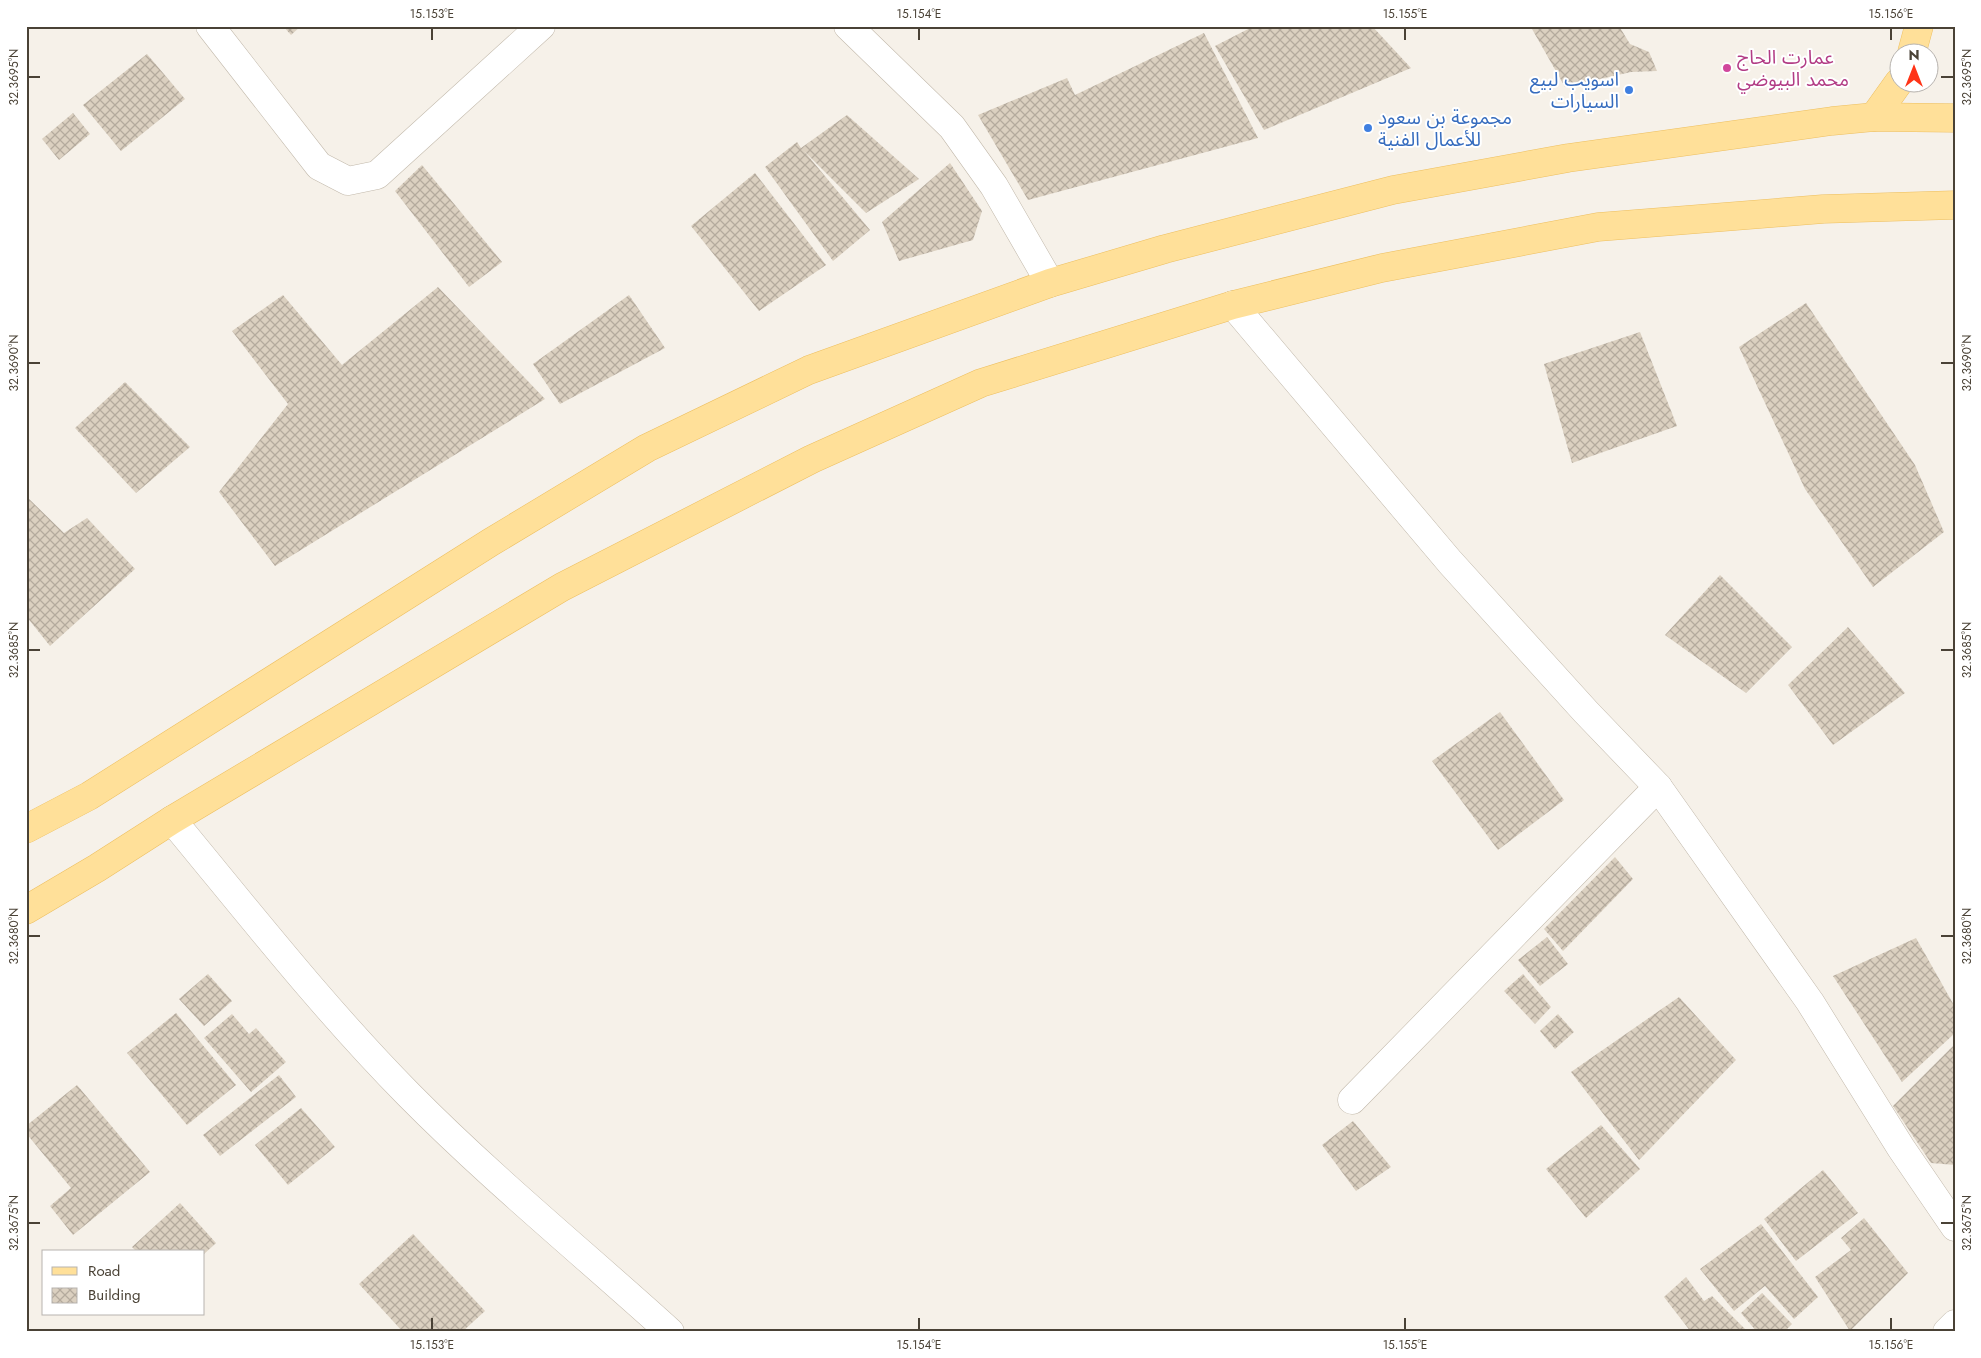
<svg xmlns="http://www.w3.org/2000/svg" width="1981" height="1358" font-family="Jost,'Noto Sans Arabic',sans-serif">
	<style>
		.building { fill: url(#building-cross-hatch) }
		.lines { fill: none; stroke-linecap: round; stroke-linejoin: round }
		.street-casing { stroke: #c2b9ab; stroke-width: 29 }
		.primary-casing { stroke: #edbf60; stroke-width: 29 }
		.street { stroke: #fff; stroke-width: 28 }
		.primary { stroke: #ffe099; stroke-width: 28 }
		.ticks { fill: none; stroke: #4a4236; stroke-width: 2 }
		.hotel-dot { fill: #d1479c; stroke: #fff; stroke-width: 2 }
		.shop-dot { fill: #3f7fe0; stroke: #fff; stroke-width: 2 }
		.labels { text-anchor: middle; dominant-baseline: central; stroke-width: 4; stroke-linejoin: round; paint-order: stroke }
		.hotel-label { font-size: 19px; fill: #b23c85; stroke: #fff; text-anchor: start }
		.shop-label { font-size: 19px; fill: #366cbe; stroke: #fff; text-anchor: end }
		.neatline { fill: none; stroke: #4a4236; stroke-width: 2 }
		.ticks-label { font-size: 12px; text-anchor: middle; fill: #4a4236 }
	</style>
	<defs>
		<pattern id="building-cross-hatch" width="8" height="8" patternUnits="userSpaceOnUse" patternTransform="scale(1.25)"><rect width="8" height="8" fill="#dbd0c0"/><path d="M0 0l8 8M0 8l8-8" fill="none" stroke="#b4aa9d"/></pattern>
	</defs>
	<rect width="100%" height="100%" fill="#f6f1e9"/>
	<g class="building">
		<polygon points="283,26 301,26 291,35"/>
		<polygon points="1254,26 1372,26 1411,68 1264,130 1215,46"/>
		<polygon points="1535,26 1619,26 1630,44 1649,52 1657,71 1631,72 1565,87 1532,29"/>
		<polygon points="1204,33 1258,138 1028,200 978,115 1067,78 1075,95"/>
		<polygon points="147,54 185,99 121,151 83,105"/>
		<polygon points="73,113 90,134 59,160 42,139"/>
		<polygon points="847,115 919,179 866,213 804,151 870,230 833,261 765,167 797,142 801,148"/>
		<polygon points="950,163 982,211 973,240 899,261 882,222"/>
		<polygon points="422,165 502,262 469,287 395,191"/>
		<polygon points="755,173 826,265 759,311 691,226"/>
		<polygon points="438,287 545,399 275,566 219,492 288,404 232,331 283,295 342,365"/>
		<polygon points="629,295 665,348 560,404 533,364"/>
		<polygon points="1806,303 1915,465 1944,532 1873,587 1805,489 1739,347"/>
		<polygon points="1640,332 1677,426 1572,463 1544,364"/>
		<polygon points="125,382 190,447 136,493 75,428"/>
		<polygon points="26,496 64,533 87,518 135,569 50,646 26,616"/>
		<polygon points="1720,575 1792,647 1746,693 1665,635"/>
		<polygon points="1848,627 1905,693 1833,745 1788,685"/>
		<polygon points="1500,712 1564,800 1498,850 1432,761"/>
		<polygon points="1615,857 1633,879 1563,951 1544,929"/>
		<polygon points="1547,937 1568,964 1540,986 1518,960"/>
		<polygon points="1916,938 1955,1007 1955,1033 1902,1082 1833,976"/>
		<polygon points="208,974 232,1001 204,1026 179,999"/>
		<polygon points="1523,974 1551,1007 1535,1024 1504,991"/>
		<polygon points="1679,997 1736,1060 1639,1160 1571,1072"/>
		<polygon points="176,1013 236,1085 187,1125 127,1053"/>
		<polygon points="232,1014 249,1034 256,1028 286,1062 251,1092 204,1038"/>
		<polygon points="1558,1014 1574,1032 1555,1049 1540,1031"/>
		<polygon points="1955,1044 1955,1165 1931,1163 1893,1106"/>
		<polygon points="279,1075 296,1097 220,1156 203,1135"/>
		<polygon points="77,1085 150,1172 73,1235 50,1206 71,1188 26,1133 26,1126"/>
		<polygon points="301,1108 335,1147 288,1185 255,1145"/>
		<polygon points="1353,1121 1391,1167 1356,1191 1322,1145"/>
		<polygon points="1601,1125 1640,1169 1586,1218 1546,1169"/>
		<polygon points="1823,1170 1858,1213 1796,1261 1764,1219"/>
		<polygon points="180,1203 216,1243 204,1254 204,1252 137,1252 132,1247"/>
		<polygon points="1864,1218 1908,1273 1850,1331 1815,1277 1851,1250 1841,1238"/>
		<polygon points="1761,1224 1818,1297 1794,1319 1765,1286 1734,1311 1700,1269"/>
		<polygon points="413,1234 485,1311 462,1332 403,1332 359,1284"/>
		<polygon points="1686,1277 1704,1301 1712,1296 1748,1332 1691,1332 1664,1297"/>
		<polygon points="1762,1293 1792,1324 1784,1332 1757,1332 1741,1313"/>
	</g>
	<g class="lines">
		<defs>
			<g id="street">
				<polyline points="210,26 319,166 348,181 377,175 541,26"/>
				<polyline points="848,26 952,127 994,186 1050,283"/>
				<polyline points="1233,305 1450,562 1586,712 1658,787 1810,1002 1901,1148 1955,1227"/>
				<path d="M172 820C249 913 324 1009 409 1095 492 1179 583 1253 670 1332"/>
				<polyline points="1352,1100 1658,787"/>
				<polyline points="1947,1332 1955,1324"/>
			</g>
			<g id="primary">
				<polyline points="1912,52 1919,26"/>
				<polyline points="1874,117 1899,82"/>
				<polyline points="26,829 89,796 491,542 647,448 809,370 1050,283 1165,249 1393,190 1568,158 1832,121 1874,117 1955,118"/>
				<polyline points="26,910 97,868 172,820 562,587 812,459 981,383 1233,305 1382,268 1598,227 1823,209 1955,205"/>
			</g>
		</defs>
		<use href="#street" class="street-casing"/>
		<use href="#primary" class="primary-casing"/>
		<use href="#street" class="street"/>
		<use href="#primary" class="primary"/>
	</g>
	<path class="ticks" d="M432 28V40M919 28V40M1405 28V40M1891 28V40M28 77H40M1941 77H1954M28 363H40M1941 363H1954M28 650H40M1941 650H1954M28 936H40M1941 936H1954M28 1223H40M1941 1223H1954M432 1318V1330M919 1318V1330M1405 1318V1330M1891 1318V1330"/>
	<circle class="hotel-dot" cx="1727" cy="68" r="5"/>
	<g class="shop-dot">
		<circle cx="1629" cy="90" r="5"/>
		<circle cx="1368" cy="128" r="5"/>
	</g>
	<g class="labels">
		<g class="hotel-label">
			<text x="1737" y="57">عمارت الحاج<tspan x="1737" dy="22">محمد البيوضي</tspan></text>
		</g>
		<g class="shop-label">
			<text x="1619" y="79">اسويب لبيع<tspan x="1619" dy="22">السيارات</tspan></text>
			<text x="1378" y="117" text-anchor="start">مجموعة بن سعود<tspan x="1378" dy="22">للأعمال الفنية</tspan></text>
		</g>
	</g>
	<rect width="1981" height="1358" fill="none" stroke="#ffffff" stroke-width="55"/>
	<rect x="42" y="1250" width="162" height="65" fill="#ffffff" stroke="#b7b3af"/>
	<rect x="52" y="1267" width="25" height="8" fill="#ffe099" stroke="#b7b3af"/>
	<text x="88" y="1276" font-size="15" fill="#4a4236">Road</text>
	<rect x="52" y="1288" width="25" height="15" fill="url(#building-cross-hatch)" stroke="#b7b3af"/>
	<text x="88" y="1300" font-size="15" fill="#4a4236">Building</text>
	<g transform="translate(1914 68)"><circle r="24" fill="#ffffff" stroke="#b7b3af"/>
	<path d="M0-4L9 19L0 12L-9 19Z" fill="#ff3417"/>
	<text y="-8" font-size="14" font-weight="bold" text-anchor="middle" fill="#4a4236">N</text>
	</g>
	<rect x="28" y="28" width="1926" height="1302" class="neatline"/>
	<g class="ticks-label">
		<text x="432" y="18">15.153°E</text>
		<text x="919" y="18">15.154°E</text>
		<text x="1405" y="18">15.155°E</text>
		<text x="1891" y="18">15.156°E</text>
		<text transform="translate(14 77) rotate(-90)" y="4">32.3695°N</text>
		<text transform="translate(1967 77) rotate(-90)" y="4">32.3695°N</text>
		<text transform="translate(14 363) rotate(-90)" y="4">32.3690°N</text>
		<text transform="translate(1967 363) rotate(-90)" y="4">32.3690°N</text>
		<text transform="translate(14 650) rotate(-90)" y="4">32.3685°N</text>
		<text transform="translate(1967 650) rotate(-90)" y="4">32.3685°N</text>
		<text transform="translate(14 936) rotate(-90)" y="4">32.3680°N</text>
		<text transform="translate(1967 936) rotate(-90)" y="4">32.3680°N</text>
		<text transform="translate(14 1223) rotate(-90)" y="4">32.3675°N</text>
		<text transform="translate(1967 1223) rotate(-90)" y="4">32.3675°N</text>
		<text x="432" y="1349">15.153°E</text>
		<text x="919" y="1349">15.154°E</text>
		<text x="1405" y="1349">15.155°E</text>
		<text x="1891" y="1349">15.156°E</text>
	</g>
</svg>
